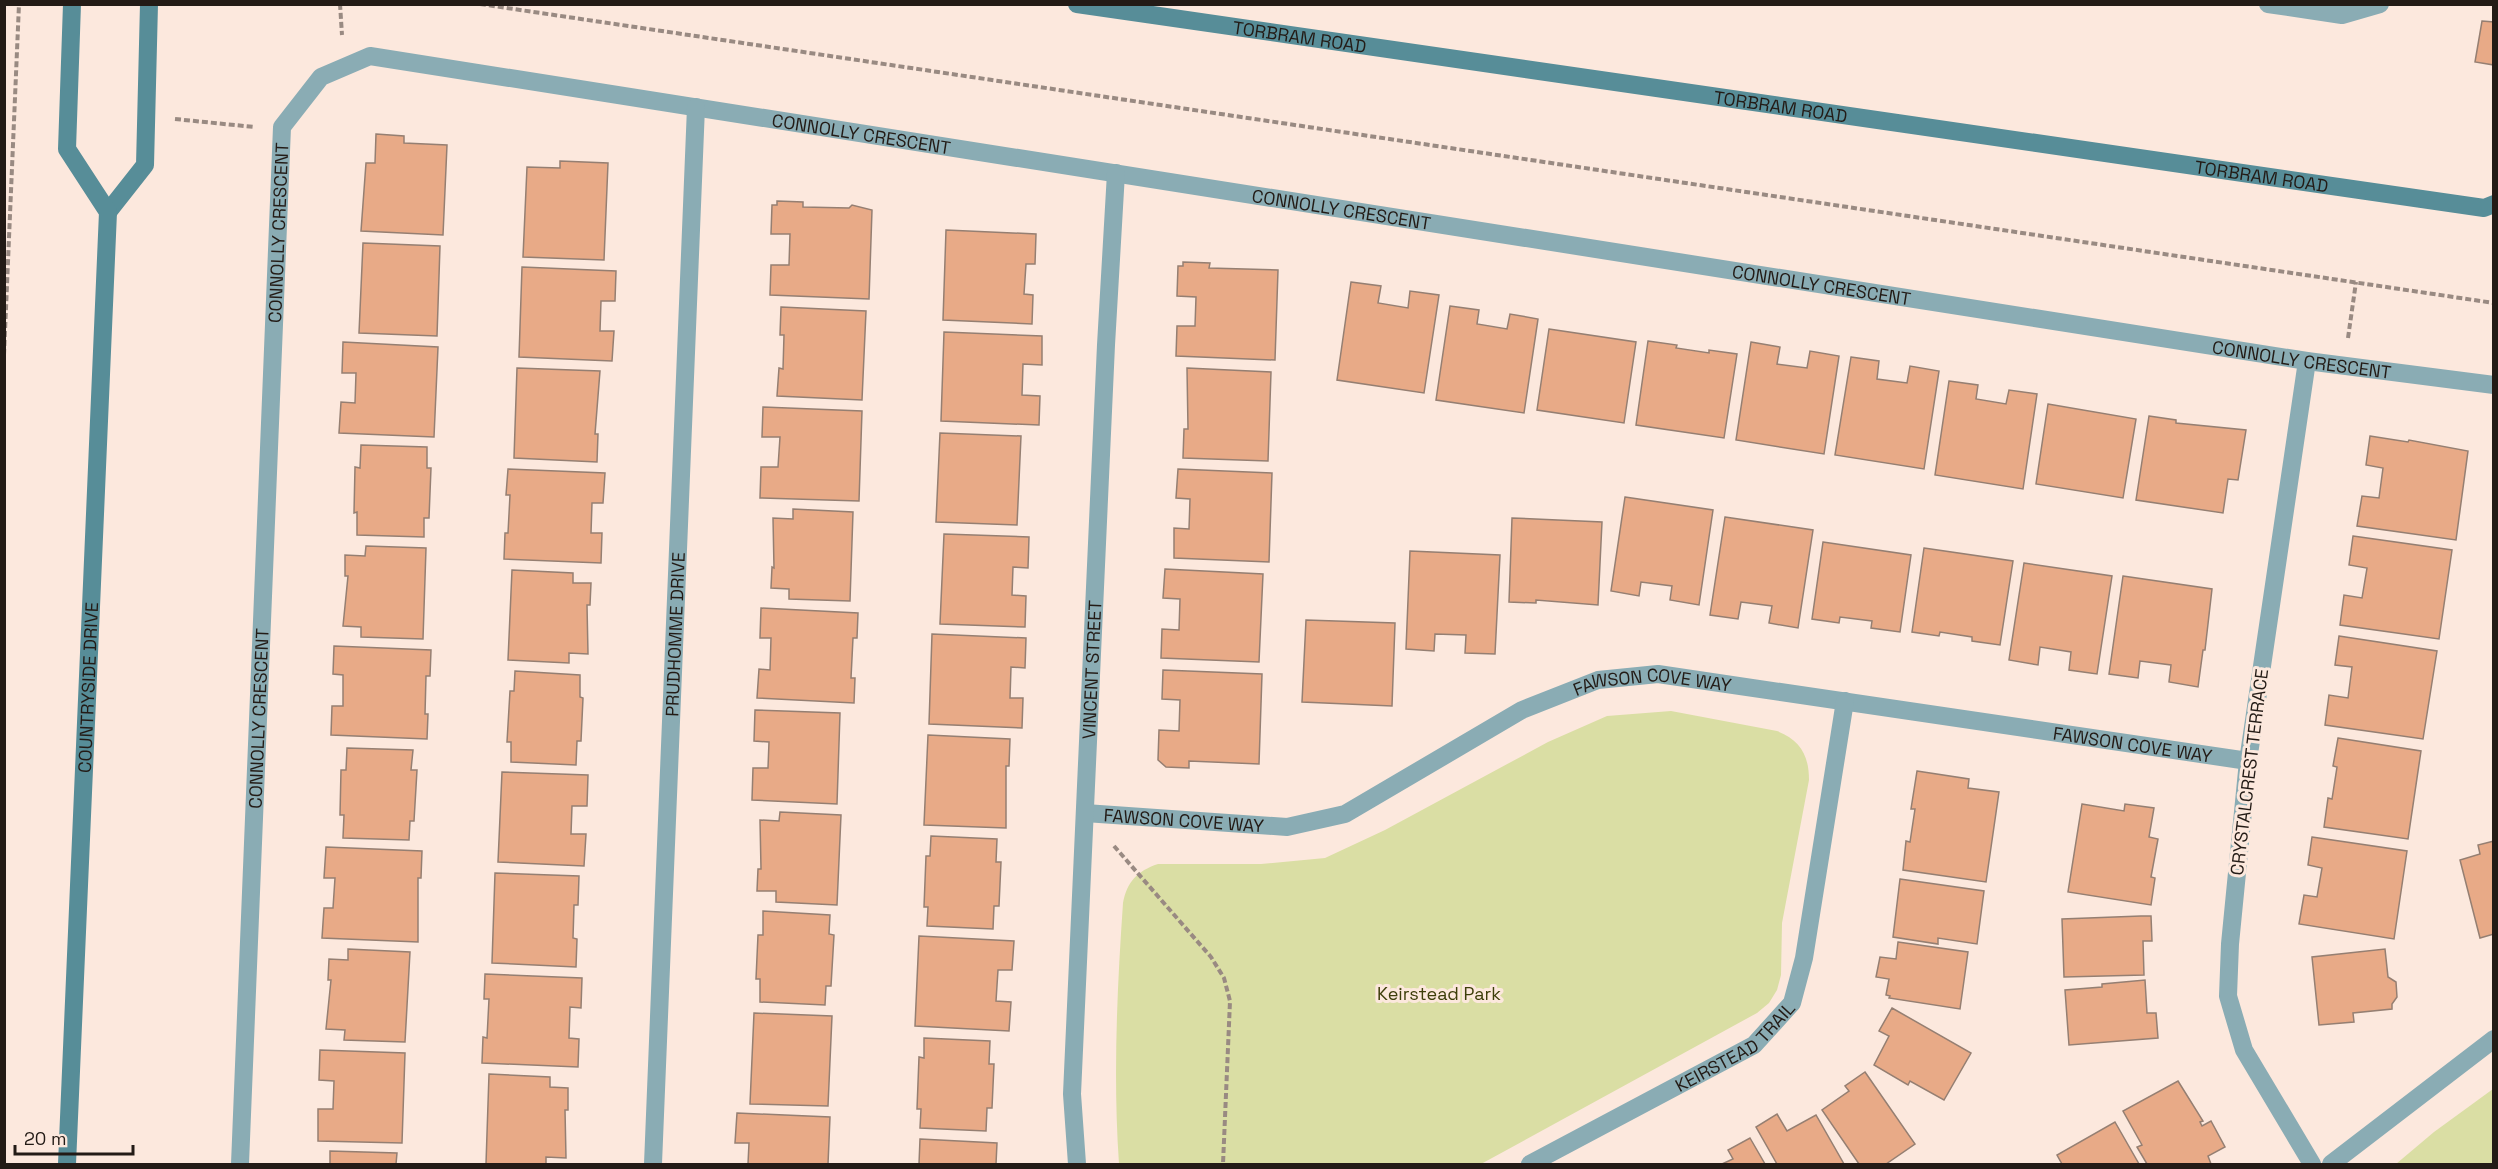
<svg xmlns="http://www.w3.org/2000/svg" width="2498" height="1169" font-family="'Space Grotesk',sans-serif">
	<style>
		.green { fill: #dadea4 }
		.building { fill: #e8aa87; stroke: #957f72; stroke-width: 1.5 }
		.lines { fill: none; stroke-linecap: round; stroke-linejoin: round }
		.path { stroke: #998a82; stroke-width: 4; stroke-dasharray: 6 3; stroke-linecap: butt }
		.minor { stroke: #8aacb4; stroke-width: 18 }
		.secondary { stroke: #578d98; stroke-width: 18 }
		.labels { text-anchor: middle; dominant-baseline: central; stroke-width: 6; stroke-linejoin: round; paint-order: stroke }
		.street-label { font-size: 18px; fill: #231b16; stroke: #fce8dd }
		.park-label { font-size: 18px; fill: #3d3e0a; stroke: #fce8dd }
	</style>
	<rect width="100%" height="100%" fill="#fce8dd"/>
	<g class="green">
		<path d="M1671 711 1777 731C1800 740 1809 755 1809 780L1782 923 1781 975 1777 990 1769 1003 1757 1013 1481 1164H1119C1113 1077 1117 990 1123 903 1127 882 1137 871 1158 864H1261L1325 858 1385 830 1548 742 1607 716Z"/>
		<polygon points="2493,1089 2493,1164 2396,1164 2434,1132"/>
	</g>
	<g class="building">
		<polygon points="2482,21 2494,22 2494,65 2475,62"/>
		<polygon points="376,134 404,136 404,143 447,145 443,235 361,231 366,163 375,163"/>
		<polygon points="560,161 608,163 604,260 523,257 527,167 560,168"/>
		<polygon points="777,201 803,202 803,207 849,208 852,205 872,210 869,299 770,295 771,265 789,265 790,234 771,234 772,205 777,205"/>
		<polygon points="946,230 1036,234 1035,264 1026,264 1024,294 1033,295 1032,324 943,320"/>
		<polygon points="363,243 440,246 437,336 359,333"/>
		<polygon points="1183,262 1210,263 1209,268 1278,270 1275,360 1176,356 1177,326 1195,326 1196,297 1177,296 1178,266 1183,266"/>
		<polygon points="522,267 616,271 615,301 601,301 600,331 614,331 612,361 519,357"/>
		<polygon points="1351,282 1381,286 1378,303 1408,308 1410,291 1439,295 1424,393 1337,380"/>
		<polygon points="1450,306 1479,310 1477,324 1507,329 1510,314 1538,319 1524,413 1436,400"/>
		<polygon points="781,307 866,311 862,400 777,396 779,368 783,369 784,335 780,335"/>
		<polygon points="1549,329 1636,342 1624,423 1537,410"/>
		<polygon points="944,332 1042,336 1042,365 1023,364 1022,395 1040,396 1039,425 941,421"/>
		<polygon points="1648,341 1677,345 1676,348 1709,353 1709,350 1737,354 1724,438 1636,425"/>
		<polygon points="343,342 438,347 434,437 339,433 341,402 355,403 356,373 342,373"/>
		<polygon points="1751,342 1780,347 1777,364 1807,368 1810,351 1839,356 1824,454 1736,440"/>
		<polygon points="1851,357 1879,361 1877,379 1907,383 1910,366 1939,371 1924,469 1835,455"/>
		<polygon points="517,368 600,371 595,434 598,434 597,462 514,458"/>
		<polygon points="1187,368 1271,372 1268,461 1183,458 1184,429 1188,429"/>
		<polygon points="1949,381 1978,385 1976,399 2006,404 2009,390 2037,394 2023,489 1935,475"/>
		<polygon points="2048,404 2136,419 2123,498 2036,484"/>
		<polygon points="763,407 862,411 859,501 760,498 761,467 778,467 780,437 762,437"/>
		<polygon points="2149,416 2176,420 2176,423 2246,430 2238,480 2228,479 2223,513 2136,500"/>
		<polygon points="940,433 1021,436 1017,525 936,522"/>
		<polygon points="2370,436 2408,442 2409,440 2468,451 2456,540 2357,526 2362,496 2379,498 2383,468 2366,465"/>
		<polygon points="361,445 427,447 427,468 431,468 429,518 424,518 424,537 357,535 357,512 354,513 355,467 360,468"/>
		<polygon points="508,469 605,473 603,503 592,503 591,533 602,533 601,563 504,559 505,533 508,533 510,495 506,495"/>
		<polygon points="1178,469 1272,473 1269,562 1174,558 1174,528 1189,529 1190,499 1176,498"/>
		<polygon points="1625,497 1713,510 1699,605 1670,600 1672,586 1641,582 1639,596 1611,591"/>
		<polygon points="793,509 853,512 850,601 789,599 789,589 771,588 772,567 774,568 773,518 793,519"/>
		<polygon points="1725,517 1813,530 1798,628 1769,623 1772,606 1741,602 1738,619 1710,615"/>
		<polygon points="1512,518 1602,522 1598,605 1536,600 1536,603 1509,602"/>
		<polygon points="944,534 1029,537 1028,568 1013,567 1012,595 1026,596 1025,627 940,624"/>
		<polygon points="2353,536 2452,550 2439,639 2340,625 2344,595 2362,598 2367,568 2349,565"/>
		<polygon points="1823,542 1911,555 1900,632 1871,628 1872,621 1840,617 1839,623 1812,619"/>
		<polygon points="366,546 426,548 423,639 361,637 361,627 343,626 348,576 345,576 345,555 365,556"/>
		<polygon points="1924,548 2013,561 2000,645 1972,641 1972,637 1940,632 1939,636 1912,632"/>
		<polygon points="1410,551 1500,555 1495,654 1465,653 1466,635 1435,634 1434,651 1406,649"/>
		<polygon points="2024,563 2112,576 2097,674 2069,670 2071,652 2040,647 2038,665 2009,660"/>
		<polygon points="1165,569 1263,574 1259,662 1161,658 1162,629 1179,630 1180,599 1163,598"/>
		<polygon points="512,570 573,573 573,583 591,583 590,605 587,605 588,654 569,653 569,663 508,660"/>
		<polygon points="2123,576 2212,589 2205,650 2203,650 2198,687 2169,682 2171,665 2140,661 2138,678 2109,674"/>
		<polygon points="761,608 858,613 857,638 853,638 851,678 855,678 854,703 757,698 759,669 770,670 771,638 760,638"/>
		<polygon points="1306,620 1395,623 1392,706 1302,702"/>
		<polygon points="932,634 1026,638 1025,668 1011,667 1010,698 1023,698 1022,728 929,724"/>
		<polygon points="2339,636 2437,651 2423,739 2325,725 2329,695 2348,698 2352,667 2335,665"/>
		<polygon points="334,646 431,650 430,676 426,676 425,714 428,714 427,739 331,735 332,706 343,706 343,675 333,674"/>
		<polygon points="1163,670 1262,674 1259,764 1189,761 1189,768 1166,767 1158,760 1159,730 1179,731 1180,700 1162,699"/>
		<polygon points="515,671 580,675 580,697 583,698 581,741 577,741 576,765 511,762 511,742 507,742 510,691 514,691"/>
		<polygon points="755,710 840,713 837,804 752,800 753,768 768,768 769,742 754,741"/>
		<polygon points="928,735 1010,739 1009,766 1006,766 1006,828 924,825"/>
		<polygon points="2338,738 2421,751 2408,839 2324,827 2328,798 2332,799 2337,767 2333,766"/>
		<polygon points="347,748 413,750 411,770 417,770 414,821 410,821 409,840 343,838 344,815 340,815 341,770 346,770"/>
		<polygon points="1917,771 1969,779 1968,788 1999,792 1986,882 1903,870 1906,841 1910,842 1915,809 1911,809"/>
		<polygon points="502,772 588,775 587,806 572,806 571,834 586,834 584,866 498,862"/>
		<polygon points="2082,804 2124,811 2125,804 2154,808 2149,837 2158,839 2151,877 2155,878 2151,905 2068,892"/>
		<polygon points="780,812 841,815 837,905 776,902 776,891 757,891 758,869 761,869 760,820 779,821"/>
		<polygon points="931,836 997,839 996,862 1001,862 999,906 994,906 993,929 927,926 928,907 924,907 926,856 930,856"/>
		<polygon points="2312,837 2407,851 2394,939 2299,924 2304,895 2317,897 2322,868 2308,865"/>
		<polygon points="2494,841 2494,934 2480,938 2460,860 2480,854 2478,845"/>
		<polygon points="326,847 422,851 421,878 418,878 418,942 322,938 324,908 333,908 335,878 324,878"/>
		<polygon points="495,873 579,876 578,905 574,905 573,938 577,939 576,967 492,963"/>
		<polygon points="1900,879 1984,891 1977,944 1938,938 1938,944 1893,937"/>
		<polygon points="763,911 830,915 829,934 834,935 831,986 826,986 825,1005 760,1002 760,979 756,979 758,935 763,935"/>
		<polygon points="2141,916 2151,916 2152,941 2143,941 2144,975 2064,977 2062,919"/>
		<polygon points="919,936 1014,941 1012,970 998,970 996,1001 1011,1002 1009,1031 915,1026"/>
		<polygon points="1898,942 1968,952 1960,1009 1889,998 1890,996 1886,995 1889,979 1876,977 1880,957 1896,959"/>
		<polygon points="348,949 410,952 405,1042 344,1040 345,1030 326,1029 331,980 328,980 329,959 348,960"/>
		<polygon points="2385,949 2388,977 2396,982 2397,997 2392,1004 2392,1009 2353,1013 2354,1022 2319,1025 2312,957"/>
		<polygon points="485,974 582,978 581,1008 570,1007 569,1038 579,1039 578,1067 482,1063 483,1037 487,1038 489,999 484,999"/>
		<polygon points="2145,980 2147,1013 2156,1013 2158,1038 2069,1045 2065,990 2102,987 2102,984"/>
		<polygon points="1892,1008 1971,1053 1944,1100 1910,1081 1908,1085 1874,1065 1889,1036 1879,1031"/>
		<polygon points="754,1013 832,1016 828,1106 750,1104"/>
		<polygon points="924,1038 990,1041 989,1064 994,1064 992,1108 987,1108 986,1131 920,1128 921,1109 917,1109 919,1057 924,1058"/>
		<polygon points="320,1050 405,1053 402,1143 318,1141 318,1109 333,1109 334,1081 319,1080"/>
		<polygon points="1865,1072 1915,1144 1886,1164 1859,1164 1822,1110 1849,1091 1845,1086"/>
		<polygon points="489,1074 550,1077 550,1087 568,1088 568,1110 565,1110 566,1158 546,1157 546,1164 486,1164"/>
		<polygon points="2178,1081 2203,1121 2200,1122 2202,1126 2211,1121 2225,1147 2208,1156 2211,1164 2147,1164 2137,1147 2142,1145 2123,1111"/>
		<polygon points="737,1113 830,1117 828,1164 748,1164 749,1143 735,1143"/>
		<polygon points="1777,1114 1787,1131 1816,1115 1844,1164 1777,1164 1756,1127"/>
		<polygon points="2115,1122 2139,1164 2062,1164 2057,1155"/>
		<polygon points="1750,1138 1765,1164 1722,1164 1733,1159 1728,1150"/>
		<polygon points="920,1139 997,1143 996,1164 919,1164"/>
		<polygon points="330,1151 397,1153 396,1164 330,1164"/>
	</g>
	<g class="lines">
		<g class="path">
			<polyline points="340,4 342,35"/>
			<polyline points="480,4 2494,303"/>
			<polyline points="175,119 254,127"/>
			<polyline points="2348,338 2356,282"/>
			<polyline points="4,355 19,4"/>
			<polyline points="1114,846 1211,957 1224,978 1230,1001 1223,1164"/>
		</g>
		<g class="minor">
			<polyline points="2268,4 2342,15 2380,4"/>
			<polyline points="2307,361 2248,761 2230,944 2228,996 2244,1050 2312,1164"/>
			<path id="s1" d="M1085 813 1287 827 1345 814 1522 710 1598 680 1658 674 2248 761"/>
			<path id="s2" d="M240 1164 282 127 321 77 370 56 2307 361 2494 385"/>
			<path id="s3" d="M653 1164 696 107"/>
			<path id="s4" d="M1077 1164 1072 1094 1106 345 1116 173"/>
			<path id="s5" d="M1530 1164 1754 1045 1792 1003 1804 958 1845 701"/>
			<polyline points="2331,1164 2494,1039"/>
		</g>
		<g class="secondary">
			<path id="s6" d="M1077 4 2484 208 2494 204"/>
			<polyline points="108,212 145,165 149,4"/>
			<path id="s7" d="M67 1164 108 212 67 149 72 4"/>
		</g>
	</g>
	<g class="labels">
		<g class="street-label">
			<text stroke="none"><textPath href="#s6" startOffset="225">TORBRAM ROAD</textPath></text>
			<text stroke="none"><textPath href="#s6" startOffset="711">TORBRAM ROAD</textPath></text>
			<text stroke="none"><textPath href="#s2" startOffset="1652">CONNOLLY CRESCENT</textPath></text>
			<text stroke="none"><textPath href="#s6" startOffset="1197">TORBRAM ROAD</textPath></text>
			<text stroke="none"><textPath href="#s2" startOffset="2138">CONNOLLY CRESCENT</textPath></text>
			<text stroke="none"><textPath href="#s2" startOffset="932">CONNOLLY CRESCENT</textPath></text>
			<text stroke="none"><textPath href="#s2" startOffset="2624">CONNOLLY CRESCENT</textPath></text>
			<text stroke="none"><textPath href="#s2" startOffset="3110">CONNOLLY CRESCENT</textPath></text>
			<text stroke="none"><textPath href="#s3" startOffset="530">PRUDHOMME DRIVE</textPath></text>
			<text stroke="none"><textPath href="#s4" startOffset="495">VINCENT STREET</textPath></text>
			<text stroke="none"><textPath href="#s7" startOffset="477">COUNTRYSIDE DRIVE</textPath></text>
			<text stroke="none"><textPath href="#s1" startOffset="603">FAWSON COVE WAY</textPath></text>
			<text stroke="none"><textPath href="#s2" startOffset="446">CONNOLLY CRESCENT</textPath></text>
			<text stroke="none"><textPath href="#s1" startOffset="1089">FAWSON COVE WAY</textPath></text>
			<text transform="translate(2249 772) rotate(-83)">CRYSTALCREST TERRACE</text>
			<text stroke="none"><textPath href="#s1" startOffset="99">FAWSON COVE WAY</textPath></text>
			<text stroke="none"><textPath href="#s5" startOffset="237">KEIRSTEAD TRAIL</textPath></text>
		</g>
		<g class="park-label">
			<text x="1439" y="993">Keirstead Park</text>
		</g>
	</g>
	<rect width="2498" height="1169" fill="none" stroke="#231b16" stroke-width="12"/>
	<path d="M15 1145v9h118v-9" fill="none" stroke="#231b16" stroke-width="3"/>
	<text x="24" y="1145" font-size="18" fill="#231b16" stroke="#fce8dd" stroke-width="4.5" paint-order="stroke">20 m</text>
</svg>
